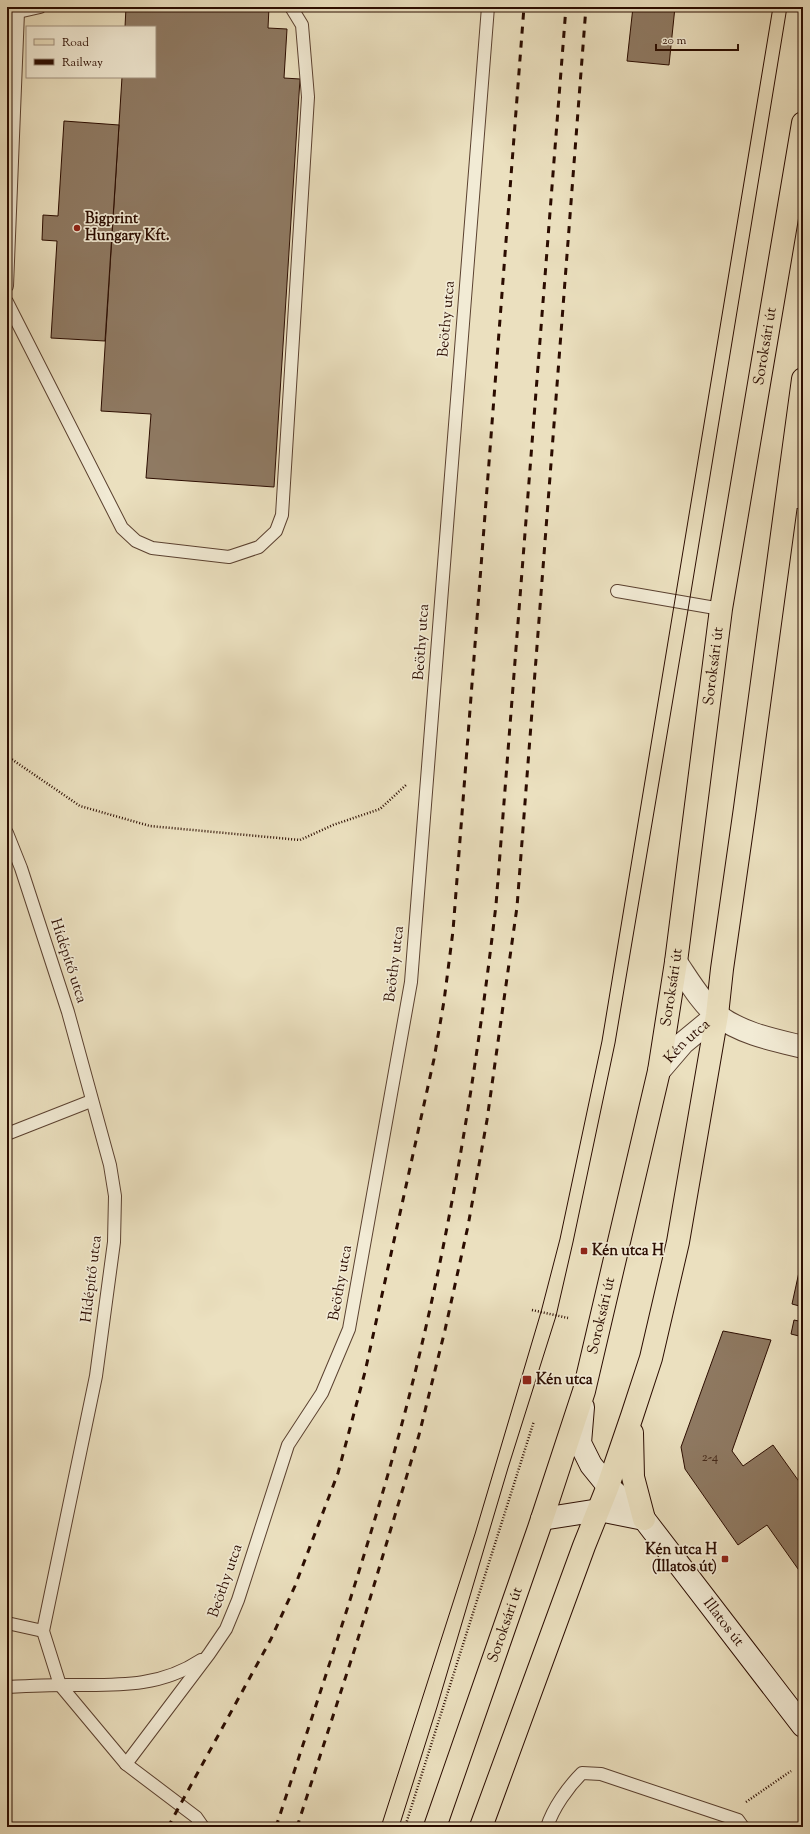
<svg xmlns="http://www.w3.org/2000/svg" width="810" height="1834" font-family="'Sorts Mill Goudy',serif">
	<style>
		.building { fill: #8f7a63; stroke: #2b0c00 }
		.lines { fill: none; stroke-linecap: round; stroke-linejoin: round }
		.lane-casing { stroke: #5b4130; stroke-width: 14 }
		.street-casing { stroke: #5b4130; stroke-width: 24 }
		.secondary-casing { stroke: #2b0c00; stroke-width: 24 }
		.primary-casing { stroke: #2b0c00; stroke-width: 24 }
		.path { stroke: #2b0c00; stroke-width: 2.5; stroke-dasharray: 1 2; stroke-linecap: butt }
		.lane { stroke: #f2ebd5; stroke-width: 12 }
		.street { stroke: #f2ebd5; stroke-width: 22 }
		.secondary { stroke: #f2ebd5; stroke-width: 22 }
		.primary { stroke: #ebe0bf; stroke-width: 22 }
		.tram { stroke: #2b0c00; stroke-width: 1 }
		.rail { stroke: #2b0c00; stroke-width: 3; stroke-dasharray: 7 7; stroke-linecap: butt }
		.poi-dot { fill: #8f2418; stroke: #f2ebd5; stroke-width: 1.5 }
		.labels { text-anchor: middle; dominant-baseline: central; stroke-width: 3.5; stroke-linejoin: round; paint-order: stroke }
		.number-label { font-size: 13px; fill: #442819 }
		.poi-label { font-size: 15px; font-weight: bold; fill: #2b0c00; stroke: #f2ebd5; text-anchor: start }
		.street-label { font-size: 15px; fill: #2b0c00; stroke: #f2ebd5 }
	</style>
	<rect width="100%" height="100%" fill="#ebe0bf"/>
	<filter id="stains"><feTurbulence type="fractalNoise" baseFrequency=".005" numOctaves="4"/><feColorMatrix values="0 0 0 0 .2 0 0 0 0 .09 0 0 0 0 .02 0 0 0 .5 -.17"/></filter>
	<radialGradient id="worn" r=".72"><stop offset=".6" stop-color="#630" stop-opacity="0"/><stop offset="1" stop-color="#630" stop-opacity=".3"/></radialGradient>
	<g class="building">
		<polygon points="126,7 269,7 268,28 287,29 284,78 300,79 274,487 146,478 151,414 101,411 122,77 155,77 155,27 125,27"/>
		<polygon points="633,7 675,7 669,65 627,61"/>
		<polygon points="64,121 119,125 105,341 51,338 57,241 42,240 43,215 58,216"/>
		<polygon points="803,1256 803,1273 799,1272"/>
		<polygon points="799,1272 803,1273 803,1307 792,1304"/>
		<polygon points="794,1320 803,1322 803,1337 791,1334"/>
		<polygon points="723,1331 771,1340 732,1451 743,1466 773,1445 803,1487 803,1576 767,1525 738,1545 685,1469 681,1447"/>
	</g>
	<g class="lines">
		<defs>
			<g id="lane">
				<polyline points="7,11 18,12 40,7"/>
				<polyline points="7,286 18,12"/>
				<polyline points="7,302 122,528 136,541 152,548 229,557 259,547 276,531 282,515 308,97 302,25 291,7"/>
				<polyline points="787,502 803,502"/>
				<polyline points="617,591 721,609"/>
				<polyline points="7,833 21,868 68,1012 110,1165 115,1196 114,1242 96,1376 43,1631 60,1685 126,1764"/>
				<polyline points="7,1134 91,1101"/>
				<polyline points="7,1623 43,1631"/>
				<path d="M7 1687C27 1686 48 1685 68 1685 116 1685 159 1688 201 1660"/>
				<polyline points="203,1827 196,1817 126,1764 209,1654 226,1629 238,1600 288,1445 322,1393 349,1329 411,982 488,7"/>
				<path d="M547 1827C553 1808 568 1787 582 1773L601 1774 738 1820 743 1827"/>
			</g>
			<g id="street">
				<path d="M676 962C687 978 702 1004 717 1015 742 1034 774 1040 803 1047"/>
				<path id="s1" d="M659 1071 683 1043 717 1015"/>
			</g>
			<g id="secondary">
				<path id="s2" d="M583 1407 580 1443 591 1465 608 1486 644 1519 803 1726"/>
				<polyline points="542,1519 599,1510 644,1519"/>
			</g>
			<g id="primary">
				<polyline points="632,1433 633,1477 644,1519"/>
				<path id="s3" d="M435 1827 539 1528 584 1391 659 1071 676 962 721 609 803 123"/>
				<polyline points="481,1827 584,1546 608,1486 632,1416 651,1358 678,1242 717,1015 722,969 745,808 803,379"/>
			</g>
		</defs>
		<use href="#lane" class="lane-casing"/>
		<use href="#street" class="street-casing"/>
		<use href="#secondary" class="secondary-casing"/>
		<use href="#primary" class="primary-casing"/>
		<g class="path">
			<polyline points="7,756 80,806 150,826 300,840 333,825 380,809 406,785"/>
			<polyline points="532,1310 568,1318"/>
			<polyline points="746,1802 791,1771"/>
			<polyline points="405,1827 534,1421"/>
		</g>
		<use href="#lane" class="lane"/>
		<use href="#street" class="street"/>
		<use href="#secondary" class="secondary"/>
		<use href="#primary" class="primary"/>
		<g class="tram">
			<polyline points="381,1827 475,1534 541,1312 560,1239 602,1041 773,7"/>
			<polyline points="399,1827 437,1707 508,1468 556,1316 573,1242 615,1043 689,604 787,7"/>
		</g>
		<g class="rail">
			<polyline points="168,1827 271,1639 295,1586 338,1473 365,1372 434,1059 444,1001 453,931 524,7"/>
			<path d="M276 1827C319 1695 364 1564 400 1431 447 1257 475 1083 496 905L566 7"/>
			<polyline points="297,1827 357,1642 419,1435 445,1330 468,1226 487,1120 517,907 586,7"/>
		</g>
	</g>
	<g class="poi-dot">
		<circle cx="77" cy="228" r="4"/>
		<rect x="580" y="1247" width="8" height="8" rx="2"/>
		<rect x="522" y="1375" width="10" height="10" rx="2"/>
		<rect x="721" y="1555" width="8" height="8" rx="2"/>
	</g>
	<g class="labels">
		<g class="number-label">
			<text x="710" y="1458">2-4</text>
		</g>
		<g class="poi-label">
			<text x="85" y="219">Bigprint<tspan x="85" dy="17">Hungary Kft.</tspan></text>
			<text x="592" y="1251">Kén utca H</text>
			<text x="536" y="1380">Kén utca</text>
			<text x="717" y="1550" text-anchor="end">Kén utca H<tspan x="717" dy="17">(Illatos út)</tspan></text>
		</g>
		<g class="street-label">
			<text transform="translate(447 319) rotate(-85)">Beöthy utca</text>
			<text stroke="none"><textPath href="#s3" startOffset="1522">Soroksári út</textPath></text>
			<text transform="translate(422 642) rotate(-86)">Beöthy utca</text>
			<text stroke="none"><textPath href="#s3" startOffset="1198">Soroksári út</textPath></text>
			<text transform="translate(68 961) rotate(72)">Hídépítő utca</text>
			<text transform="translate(395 964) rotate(-83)">Beöthy utca</text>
			<text stroke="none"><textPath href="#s3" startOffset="874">Soroksári út</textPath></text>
			<text stroke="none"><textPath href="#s1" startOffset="41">Kén utca</textPath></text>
			<text transform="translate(92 1279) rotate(-83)">Hídépítő utca</text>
			<text transform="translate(341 1283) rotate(-80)">Beöthy utca</text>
			<text stroke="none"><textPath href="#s3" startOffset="538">Soroksári út</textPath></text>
			<text transform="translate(226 1581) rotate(-71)">Beöthy utca</text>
			<text stroke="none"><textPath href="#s2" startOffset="267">Illatos út</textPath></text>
			<text stroke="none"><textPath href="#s3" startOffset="214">Soroksári út</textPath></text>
		</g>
	</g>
	<rect width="810" height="1834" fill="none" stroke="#ebe0bf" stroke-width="24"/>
	<rect x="8" y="8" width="794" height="1818" fill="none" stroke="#2b0c00" stroke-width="2"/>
	<rect x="12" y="12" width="786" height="1810" fill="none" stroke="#2b0c00"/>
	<rect x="26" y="26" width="130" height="52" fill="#f2ebd5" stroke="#a29280"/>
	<rect x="34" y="39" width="20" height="6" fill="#ebe0bf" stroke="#a29280"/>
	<text x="62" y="46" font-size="12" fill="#2b0c00">Road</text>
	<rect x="34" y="59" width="20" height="6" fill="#2b0c00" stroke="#a29280"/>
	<text x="62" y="66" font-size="12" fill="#2b0c00">Railway</text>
	<path d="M656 44v6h82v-6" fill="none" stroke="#2b0c00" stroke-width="2"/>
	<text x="662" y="44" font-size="12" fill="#2b0c00" stroke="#f2ebd5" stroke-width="3" paint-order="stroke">20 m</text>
	<rect width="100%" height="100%" filter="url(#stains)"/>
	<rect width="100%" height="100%" fill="url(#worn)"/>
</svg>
